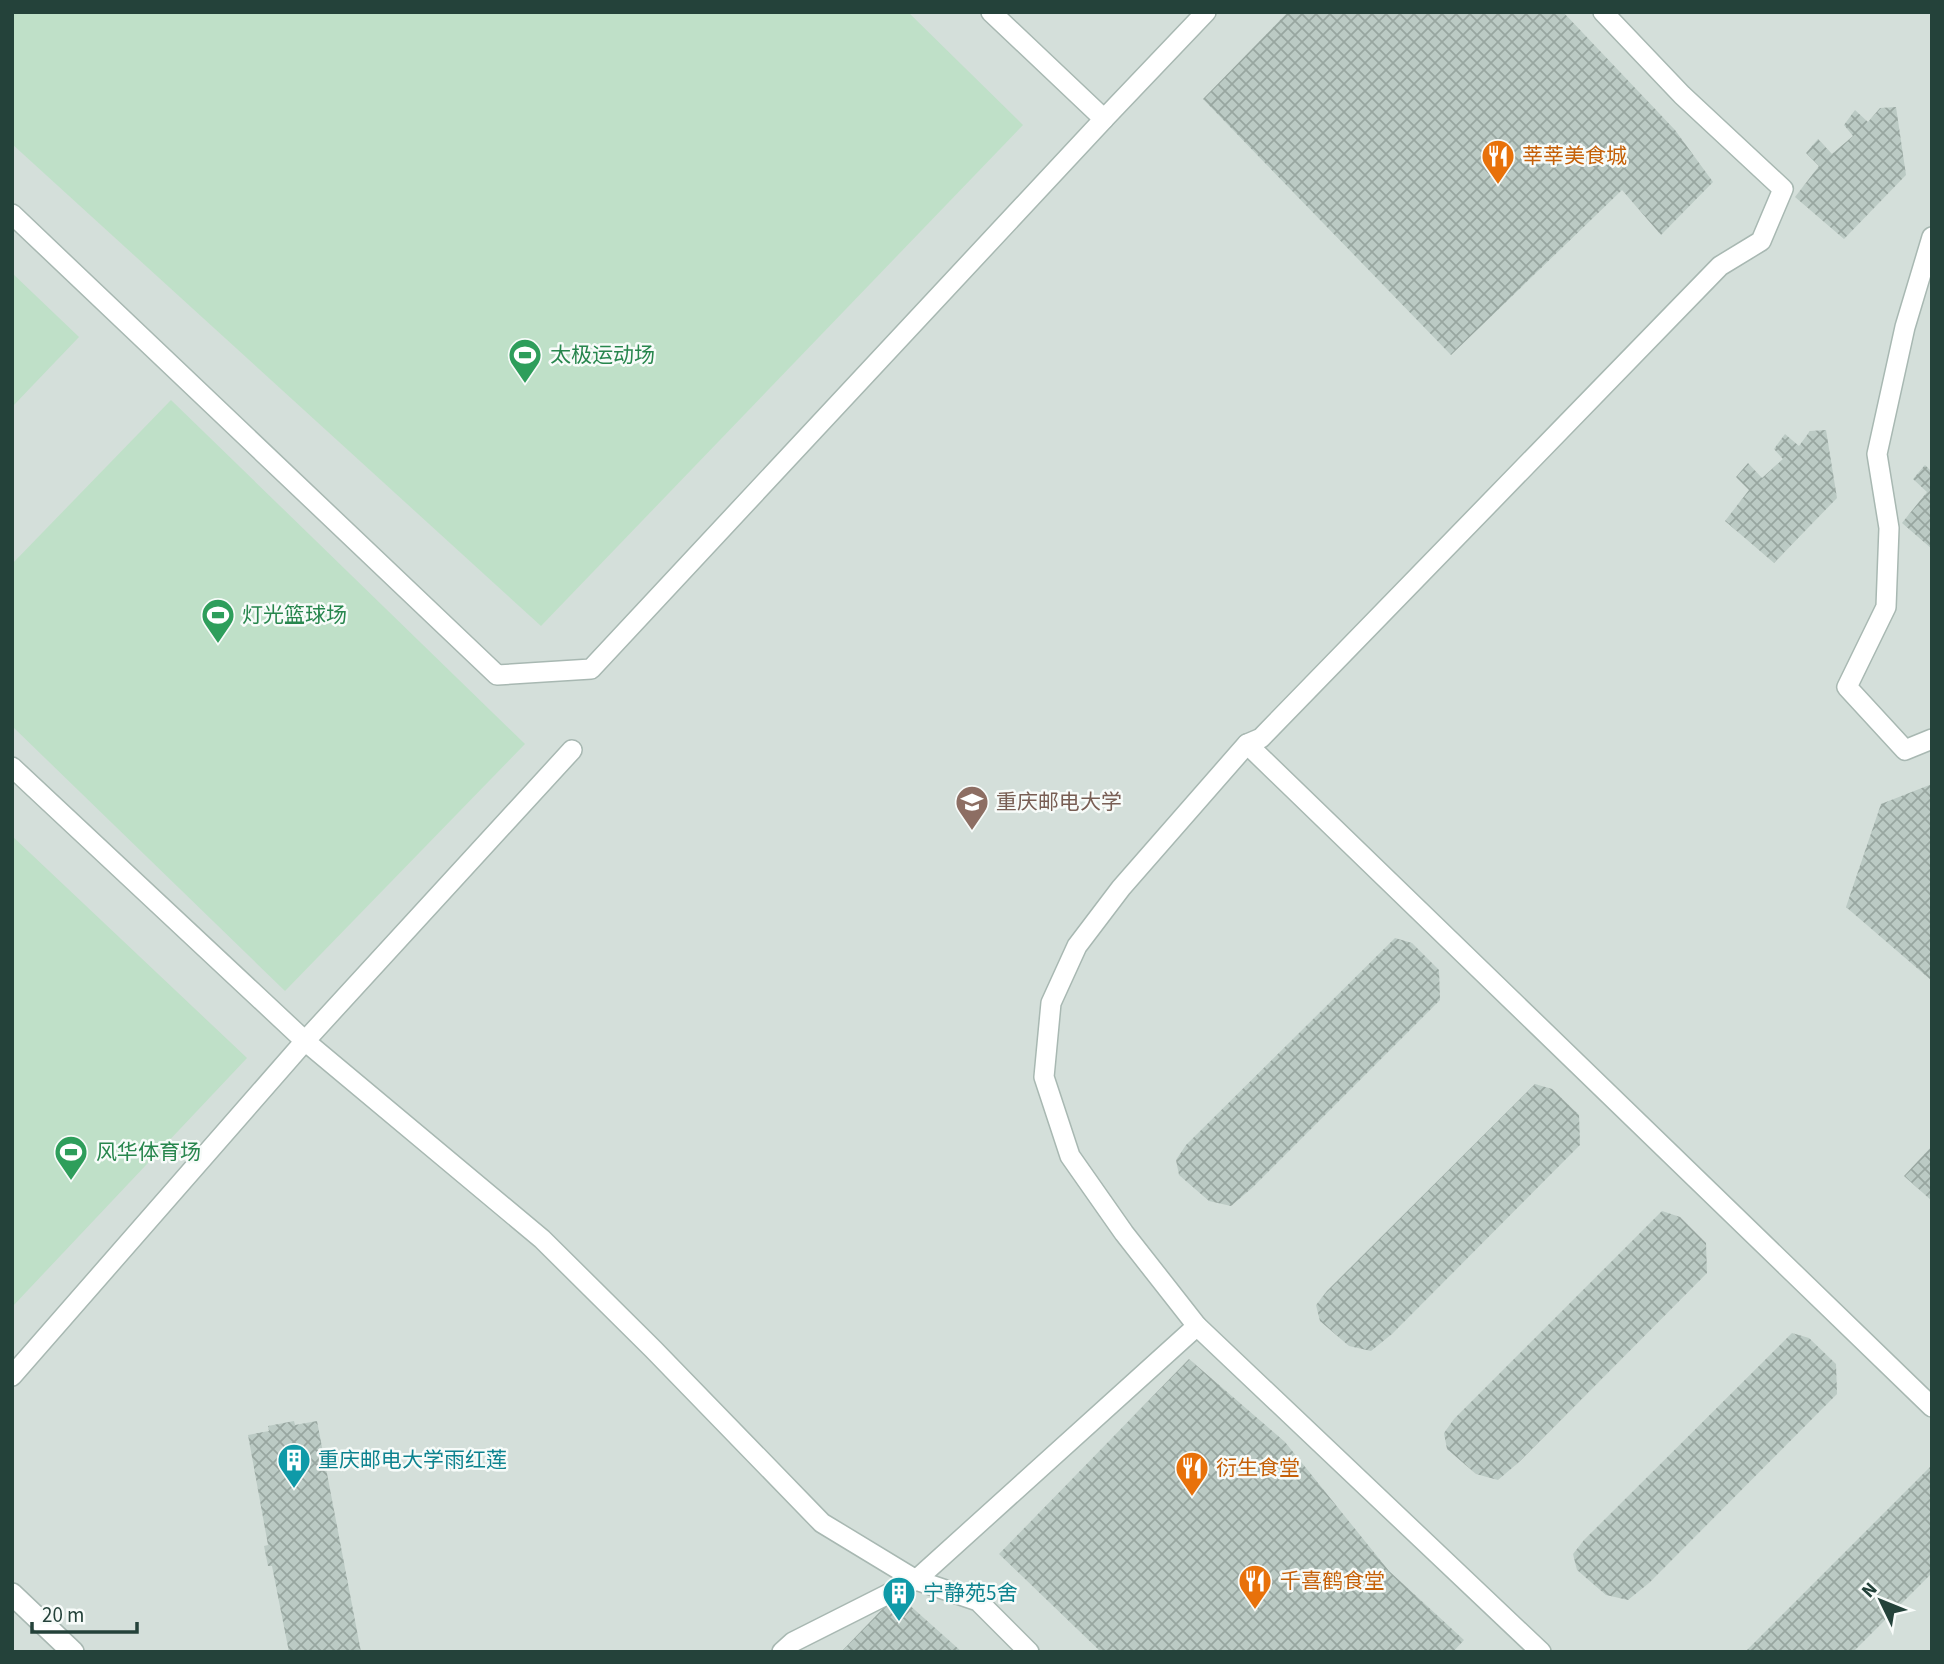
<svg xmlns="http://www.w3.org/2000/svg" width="1944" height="1664" font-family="'Source Sans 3','Noto Sans SC',sans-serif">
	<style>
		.built { fill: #d4dfda }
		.grass { fill: #bfe0c8 }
		.building { fill: url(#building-cross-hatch) }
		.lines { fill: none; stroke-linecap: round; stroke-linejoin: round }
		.service-casing { stroke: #a8b8b2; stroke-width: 22 }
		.minor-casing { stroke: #a8b8b2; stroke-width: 24 }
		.service { stroke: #fff; stroke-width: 19 }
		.minor { stroke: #fff; stroke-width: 21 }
		.labels { text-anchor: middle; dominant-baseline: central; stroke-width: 5; stroke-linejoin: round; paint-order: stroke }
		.food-label { font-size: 21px; fill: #c56008; stroke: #f7fbf9; text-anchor: start }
		.leisure-label { font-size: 21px; fill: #27864d; stroke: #f7fbf9; text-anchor: start }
		.education-label { font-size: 21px; fill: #785e54; stroke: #f7fbf9; text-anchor: start }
		.culture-label { font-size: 21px; fill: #0d838f; stroke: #f7fbf9; text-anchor: start }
	</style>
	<defs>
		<pattern id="building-cross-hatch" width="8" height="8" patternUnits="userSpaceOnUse" patternTransform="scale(1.75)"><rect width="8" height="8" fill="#bbcac4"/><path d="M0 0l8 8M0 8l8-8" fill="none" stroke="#98a6a0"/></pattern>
	</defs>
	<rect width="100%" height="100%" fill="#e6efeb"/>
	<rect class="built" x="12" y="12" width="1920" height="1640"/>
	<g class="grass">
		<polygon points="12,12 908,12 1023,125 541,626 12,144"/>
		<polygon points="12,273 79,337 12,407"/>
		<polygon points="171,400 525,744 285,991 12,726 12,564"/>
		<polygon points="12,836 247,1058 12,1307"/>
	</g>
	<g class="building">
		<polygon points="1288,12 1563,12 1675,130 1713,182 1661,235 1622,190 1451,355 1203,99"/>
		<polygon points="1896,107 1906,175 1844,239 1795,197 1819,166 1806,153 1818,139 1832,154 1853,136 1844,125 1855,110 1868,122 1880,108"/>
		<polygon points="1826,430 1837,498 1774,563 1725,521 1749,490 1736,477 1748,463 1762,478 1783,459 1774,449 1785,434 1799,446 1810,431"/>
		<polygon points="1925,465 1932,472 1932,549 1902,523 1927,492 1913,479"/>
		<polygon points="1932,784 1932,981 1846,907 1881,804"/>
		<polygon points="1395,938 1412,943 1439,970 1440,1000 1252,1188 1231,1206 1209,1201 1179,1175 1176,1160 1186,1145"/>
		<polygon points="1535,1084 1552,1089 1579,1115 1580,1145 1392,1334 1371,1351 1349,1346 1320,1321 1316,1305 1327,1291"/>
		<polygon points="1932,1146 1932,1201 1904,1176"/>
		<polygon points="1662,1211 1680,1217 1706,1243 1707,1273 1519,1462 1498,1480 1476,1474 1447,1449 1444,1433 1454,1419"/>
		<polygon points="1792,1333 1809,1338 1836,1364 1837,1394 1649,1583 1628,1600 1606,1595 1577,1570 1573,1554 1584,1540"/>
		<polygon points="1189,1359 1285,1442 1389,1571 1464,1640 1453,1652 1101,1652 999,1554"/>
		<polygon points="294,1421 295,1425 317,1421 361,1652 289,1652 272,1566 268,1566 264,1546 268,1545 248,1435 269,1431 268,1426"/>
		<polygon points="1932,1465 1932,1573 1853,1652 1745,1652"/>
		<polygon points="897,1594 962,1652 841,1652"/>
	</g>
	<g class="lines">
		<defs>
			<g id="service">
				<polyline points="1603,12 1682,95 1783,189 1761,241 1720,266 1261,738 1247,744 1932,1407"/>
				<polyline points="1104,119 1206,12"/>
				<polyline points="12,214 497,675 591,669 1104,119 991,12"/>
				<polyline points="1932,237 1905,327 1877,454 1889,528 1886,607 1847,687 1905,750 1932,739"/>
				<polyline points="572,750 305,1041 542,1239 653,1349 822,1523 916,1580 1197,1326 1541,1652"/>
				<polyline points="12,767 305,1041 12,1376"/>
				<polyline points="1197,1326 1124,1233 1070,1156 1044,1077 1051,1003 1077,946 1121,888 1247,744"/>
				<polyline points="782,1652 793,1642 916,1580 978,1601 1029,1652"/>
			</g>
			<polyline id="minor" points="12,1594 73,1652"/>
		</defs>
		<use href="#service" class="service-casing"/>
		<use href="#minor" class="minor-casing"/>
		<use href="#service" class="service"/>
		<use href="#minor" class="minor"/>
	</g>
	<defs>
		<symbol id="restaurant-pin" viewBox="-11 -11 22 30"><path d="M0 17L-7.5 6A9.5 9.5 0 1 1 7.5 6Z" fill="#e8710a" stroke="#f7fbf9"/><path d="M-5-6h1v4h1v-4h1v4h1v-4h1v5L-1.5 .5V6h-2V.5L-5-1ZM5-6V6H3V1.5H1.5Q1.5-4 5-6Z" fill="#fff"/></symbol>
		<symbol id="stadium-pin" viewBox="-11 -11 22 30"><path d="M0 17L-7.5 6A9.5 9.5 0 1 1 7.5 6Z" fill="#2e9e5b" stroke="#f7fbf9"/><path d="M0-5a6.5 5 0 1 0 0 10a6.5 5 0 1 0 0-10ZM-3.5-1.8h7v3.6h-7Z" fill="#fff"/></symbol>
		<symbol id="university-pin" viewBox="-11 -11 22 30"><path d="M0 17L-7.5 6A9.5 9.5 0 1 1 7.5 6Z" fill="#8d6e63" stroke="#f7fbf9"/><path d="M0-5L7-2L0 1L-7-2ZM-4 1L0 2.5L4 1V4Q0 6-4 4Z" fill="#fff"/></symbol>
		<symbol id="building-pin" viewBox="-11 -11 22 30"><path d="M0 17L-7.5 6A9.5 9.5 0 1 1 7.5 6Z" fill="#0f9aa8" stroke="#f7fbf9"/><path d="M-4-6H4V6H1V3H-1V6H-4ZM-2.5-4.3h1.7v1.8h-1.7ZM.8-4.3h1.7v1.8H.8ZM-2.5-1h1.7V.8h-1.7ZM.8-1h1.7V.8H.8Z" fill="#fff"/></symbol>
	</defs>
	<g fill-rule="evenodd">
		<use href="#restaurant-pin" x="1479" y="137" width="38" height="52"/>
		<use href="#stadium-pin" x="506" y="336" width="38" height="52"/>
		<use href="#stadium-pin" x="199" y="596" width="38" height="52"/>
		<use href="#university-pin" x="953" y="783" width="38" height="52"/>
		<use href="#stadium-pin" x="52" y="1133" width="38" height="52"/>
		<use href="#building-pin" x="275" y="1441" width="38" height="52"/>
		<use href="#restaurant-pin" x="1173" y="1449" width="38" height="52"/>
		<use href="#restaurant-pin" x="1236" y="1562" width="38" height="52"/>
		<use href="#building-pin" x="880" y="1574" width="38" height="52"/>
	</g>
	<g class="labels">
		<g class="food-label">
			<text x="1522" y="156">莘莘美食城</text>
			<text x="1216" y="1468">衍生食堂</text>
			<text x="1280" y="1581">千喜鹤食堂</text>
		</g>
		<g class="leisure-label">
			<text x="550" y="355">太极运动场</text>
			<text x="242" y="615">灯光篮球场</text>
			<text x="96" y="1152">风华体育场</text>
		</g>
		<g class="education-label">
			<text x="996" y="802">重庆邮电大学</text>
		</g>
		<g class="culture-label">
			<text x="318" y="1460">重庆邮电大学雨红莲</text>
			<text x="923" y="1593">宁静苑5舍</text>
		</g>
	</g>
	<rect width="1944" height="1664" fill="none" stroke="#24423a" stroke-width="28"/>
	<g transform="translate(1881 1601) rotate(313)" stroke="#f7fbf9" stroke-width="5" paint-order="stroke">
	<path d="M0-5L12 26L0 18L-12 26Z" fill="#24423a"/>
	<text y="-10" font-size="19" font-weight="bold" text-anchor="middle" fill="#24423a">N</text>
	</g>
	<path d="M32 1622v10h105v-10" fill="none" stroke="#24423a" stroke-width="3.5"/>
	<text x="42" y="1622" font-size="21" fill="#24423a" stroke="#f7fbf9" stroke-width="5" paint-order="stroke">20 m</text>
</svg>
